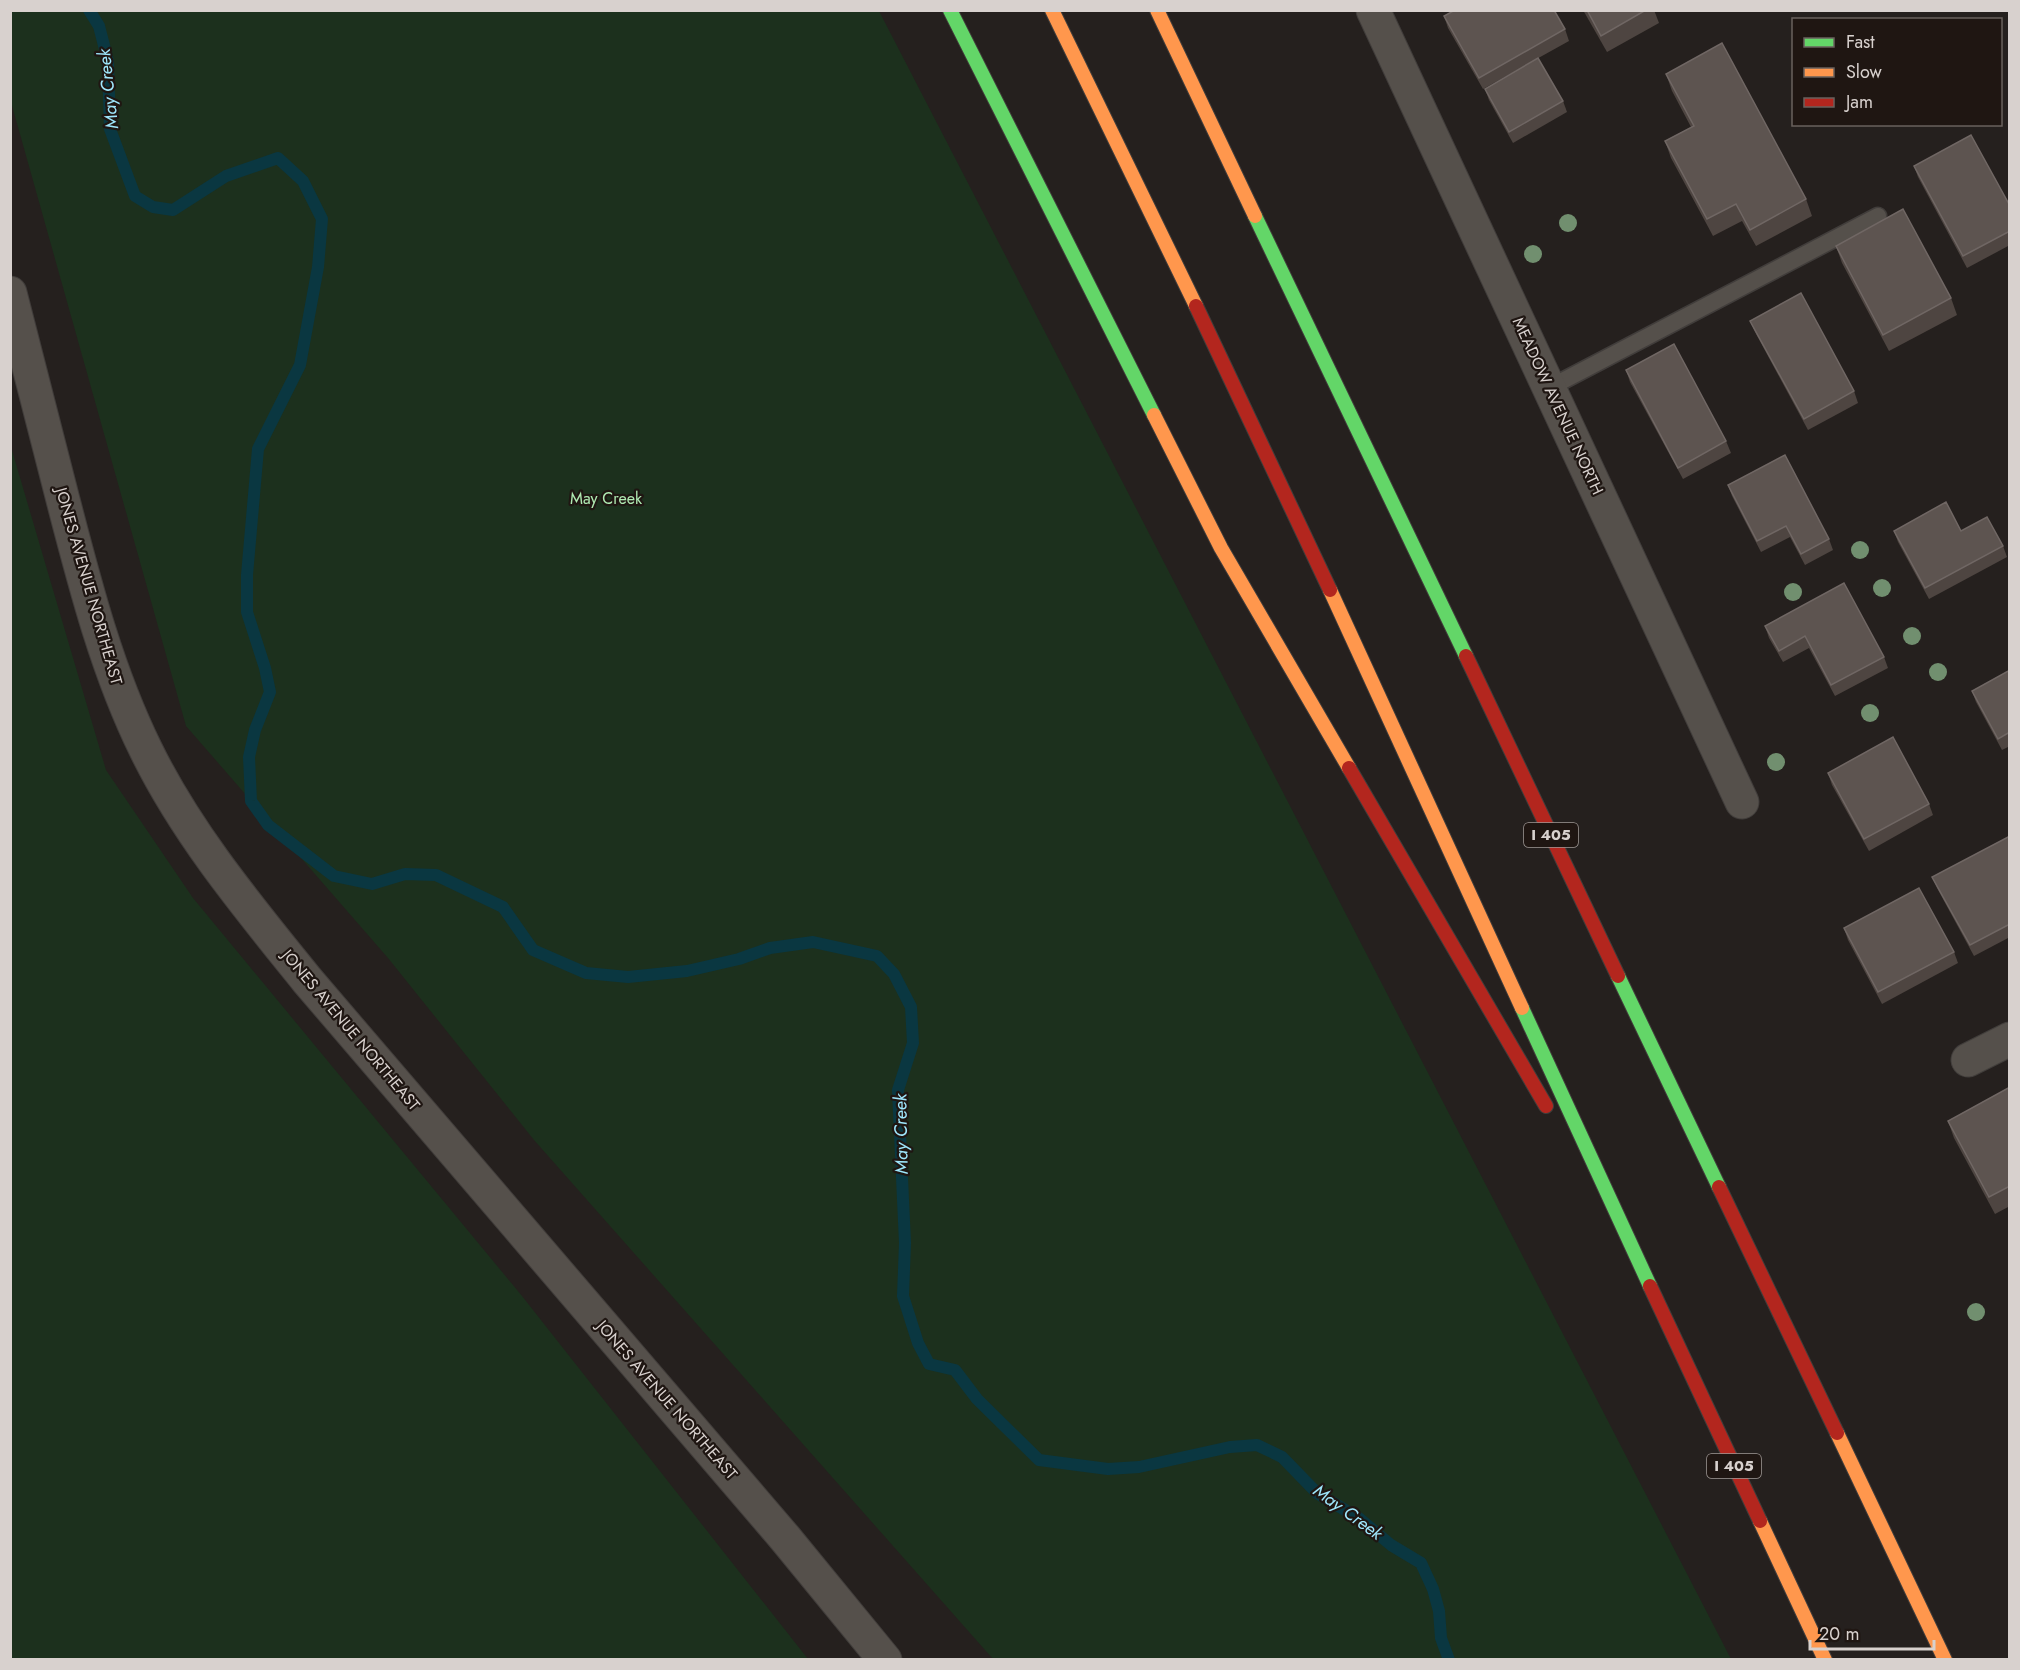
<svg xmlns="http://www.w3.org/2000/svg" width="2020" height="1670" font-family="Jost,sans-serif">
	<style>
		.green { fill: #1c301d }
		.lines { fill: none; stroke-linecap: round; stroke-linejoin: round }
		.stream { stroke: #0a3741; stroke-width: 12 }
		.lane-casing { stroke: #413d3b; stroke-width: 19 }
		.street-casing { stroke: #413d3b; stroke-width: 35 }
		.fast-casing { stroke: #413d3b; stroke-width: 16 }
		.slow-casing { stroke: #413d3b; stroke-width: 16 }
		.jam-casing { stroke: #413d3b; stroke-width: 16 }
		.lane { stroke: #55504b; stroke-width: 16 }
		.street { stroke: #55504b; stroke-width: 33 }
		.fast { stroke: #63d668; stroke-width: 14 }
		.slow { stroke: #ff974d; stroke-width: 14 }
		.jam { stroke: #b3261e; stroke-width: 14 }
		.tree { fill: #718f6f }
		.wall { fill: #4e4541 }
		.building { fill: #5d5450; stroke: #706764; stroke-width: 1.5 }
		.labels { text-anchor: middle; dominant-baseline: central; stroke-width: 4.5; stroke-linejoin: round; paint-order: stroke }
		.shield { fill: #1f1612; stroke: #a09996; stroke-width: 1.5 }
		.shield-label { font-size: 15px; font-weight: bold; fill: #d8d1ce }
		.street-label { font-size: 16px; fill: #d8d1ce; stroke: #1f1612 }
		.park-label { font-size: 16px; fill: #afeab2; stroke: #1f1612 }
		.water-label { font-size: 18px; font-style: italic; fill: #9fe7fd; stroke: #1f1612 }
	</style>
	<rect width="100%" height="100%" fill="#25201e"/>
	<g class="green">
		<polygon points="10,11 879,11 1731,1659 993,1659 534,1140 388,958 186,726 11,102"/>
		<polygon points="11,447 106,770 193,898 522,1296 808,1659 11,1659"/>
	</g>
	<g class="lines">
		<polyline class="stream" points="89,10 99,26 108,61 110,129 135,196 153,207 173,210 226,176 278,158 303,181 322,219 318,267 300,365 258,449 247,575 247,612 265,668 270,692 255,730 249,757 251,801 268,825 334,876 372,884 405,874 436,875 503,907 533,950 586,973 628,977 687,971 739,959 770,948 813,942 877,956 894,974 911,1007 913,1043 898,1090 905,1243 903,1296 918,1343 929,1364 955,1370 977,1399 1039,1460 1108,1469 1139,1467 1230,1447 1257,1445 1282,1457 1317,1493 1360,1519 1391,1545 1421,1563 1433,1589 1439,1611 1441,1638 1449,1660"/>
		<defs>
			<polyline id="lane" points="1549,388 1878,216"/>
			<g id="street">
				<polyline points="1373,10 1742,802"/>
				<path d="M10 293C28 362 46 431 63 500 85 585 107 671 146 750 187 834 249 908 307 980L785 1538 885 1660"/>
				<polyline points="1968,1060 2010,1039"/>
			</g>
			<g id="fast">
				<polyline points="950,10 1154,415"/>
				<polyline points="1255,216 1466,656"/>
				<polyline points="1618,976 1719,1187"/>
				<polyline points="1522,1008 1650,1286"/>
			</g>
			<g id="slow">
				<polyline points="1052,10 1196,306"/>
				<polyline points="1157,10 1255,216"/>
				<polyline points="1154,415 1221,548 1349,768"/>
				<polyline points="1330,590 1522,1008"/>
				<polyline points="1837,1433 1945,1660"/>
				<polyline points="1760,1521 1825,1660"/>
			</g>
			<g id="jam">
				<polyline points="1196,306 1330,590"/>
				<polyline points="1466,656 1618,976"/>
				<polyline points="1349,768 1546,1106"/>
				<polyline points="1719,1187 1837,1433"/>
				<polyline points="1650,1286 1760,1521"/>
			</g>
		</defs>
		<use href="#lane" class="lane-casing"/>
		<use href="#street" class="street-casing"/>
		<use href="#fast" class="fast-casing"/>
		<use href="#slow" class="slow-casing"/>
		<use href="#jam" class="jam-casing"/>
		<use href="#lane" class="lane"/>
		<use href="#street" class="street"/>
		<use href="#fast" class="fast"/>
		<use href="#slow" class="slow"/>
		<use href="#jam" class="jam"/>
	</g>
	<g class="tree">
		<circle cx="1568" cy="223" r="9"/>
		<circle cx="1533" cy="254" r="9"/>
		<circle cx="1860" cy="550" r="9"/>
		<circle cx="1882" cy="588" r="9"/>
		<circle cx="1793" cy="592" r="9"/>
		<circle cx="1912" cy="636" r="9"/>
		<circle cx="1938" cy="672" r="9"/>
		<circle cx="1870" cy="713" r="9"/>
		<circle cx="1776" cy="762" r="9"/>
		<circle cx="1976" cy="1312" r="9"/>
	</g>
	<g class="wall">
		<polygon points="1583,10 1654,10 1659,23 1607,52"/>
		<polygon points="1444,16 1565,29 1569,41 1483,89 1448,28"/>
		<polygon points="1666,74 1806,199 1812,216 1756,246 1742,221 1713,236 1671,158 1665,141 1691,127 1672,91"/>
		<polygon points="1485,89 1563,101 1567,112 1513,143 1489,100"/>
		<polygon points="1914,166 2010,206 2010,245 1967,268 1918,177"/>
		<polygon points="1836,246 1951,298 1957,315 1889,351 1842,263"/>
		<polygon points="1750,321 1854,391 1858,403 1808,430 1755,332"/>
		<polygon points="1626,370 1726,441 1731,453 1683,479 1630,382"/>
		<polygon points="1728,485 1829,539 1833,550 1805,565 1790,537 1761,552 1732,496"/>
		<polygon points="1894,531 1961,531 2003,546 2007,557 1929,599 1898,542"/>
		<polygon points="1765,626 1884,657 1888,668 1835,696 1809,648 1783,662 1769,638"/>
		<polygon points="2010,670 2010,746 2002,750 1976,702 1972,691"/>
		<polygon points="1828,773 1929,804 1933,815 1869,851 1832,785"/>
		<polygon points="2010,836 2010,937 1974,956 1937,888 1932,877"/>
		<polygon points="1844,928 1954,952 1958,963 1882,1004 1848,940"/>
		<polygon points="2010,1087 2010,1206 1995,1214 1954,1138 1948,1121"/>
	</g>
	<g class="building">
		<polygon points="1455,10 1554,10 1565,29 1479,78 1444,16"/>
		<polygon points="1587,10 1646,10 1601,36"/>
		<polygon points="1722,43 1806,199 1750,230 1736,204 1707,219 1665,141 1694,126 1666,74"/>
		<polygon points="1538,58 1563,101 1509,132 1485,89"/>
		<polygon points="1971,135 2010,206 2010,231 1963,256 1914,166"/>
		<polygon points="1903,209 1951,298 1883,335 1836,246"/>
		<polygon points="1801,293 1854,391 1804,419 1750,321"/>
		<polygon points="1674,344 1726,441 1678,468 1626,370"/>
		<polygon points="1785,455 1829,539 1801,554 1786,526 1757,541 1728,485"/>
		<polygon points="1946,502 1961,531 1987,517 2003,546 1925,588 1894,531"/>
		<polygon points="1844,583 1884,657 1831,685 1805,636 1779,651 1765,626"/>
		<polygon points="2010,670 2010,732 1998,739 1972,691"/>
		<polygon points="1893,737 1929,804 1864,839 1828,773"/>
		<polygon points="2010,836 2010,924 1970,945 1932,877"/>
		<polygon points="1919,888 1954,952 1878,992 1844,928"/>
		<polygon points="2010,1087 2010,1186 1989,1197 1948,1121"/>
	</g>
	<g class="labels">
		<g class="shield">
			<rect x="1524" y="823" width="54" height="24" rx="4.5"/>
			<rect x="1707" y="1454" width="54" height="24" rx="4.5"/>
		</g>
		<g class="shield-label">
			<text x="1551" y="835">I 405</text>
			<text x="1734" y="1466">I 405</text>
		</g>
		<g class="street-label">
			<text transform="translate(1558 406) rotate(65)">MEADOW AVENUE NORTH</text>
			<text transform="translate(89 586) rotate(74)">JONES AVENUE NORTHEAST</text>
			<text transform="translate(351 1030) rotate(50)">JONES AVENUE NORTHEAST</text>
			<text transform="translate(667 1400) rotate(49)">JONES AVENUE NORTHEAST</text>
		</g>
		<g class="park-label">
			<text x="606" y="498">May Creek</text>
		</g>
		<g class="water-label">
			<text transform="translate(108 89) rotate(-96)">May Creek</text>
			<text transform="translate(901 1134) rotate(-91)">May Creek</text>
			<text transform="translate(1348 1512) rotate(36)">May Creek</text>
		</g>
	</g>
	<rect width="2020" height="1670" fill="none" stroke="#d8d1ce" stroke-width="24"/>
	<rect x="1792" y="18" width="210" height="108" fill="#1f1612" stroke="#69615d" stroke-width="1.5"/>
	<rect x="1804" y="38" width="30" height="9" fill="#63d668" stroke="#69615d" stroke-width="1.5"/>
	<text x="1846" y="48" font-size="18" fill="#d8d1ce">Fast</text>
	<rect x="1804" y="68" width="30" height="9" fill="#ff974d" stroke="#69615d" stroke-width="1.5"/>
	<text x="1846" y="78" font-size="18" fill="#d8d1ce">Slow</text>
	<rect x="1804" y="98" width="30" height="9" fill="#b3261e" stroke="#69615d" stroke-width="1.5"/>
	<text x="1846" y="108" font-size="18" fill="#d8d1ce">Jam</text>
	<path d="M1810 1640v9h124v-9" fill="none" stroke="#d8d1ce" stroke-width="3"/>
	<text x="1819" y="1640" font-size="18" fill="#d8d1ce" stroke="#1f1612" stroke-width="4.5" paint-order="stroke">20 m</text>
</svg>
